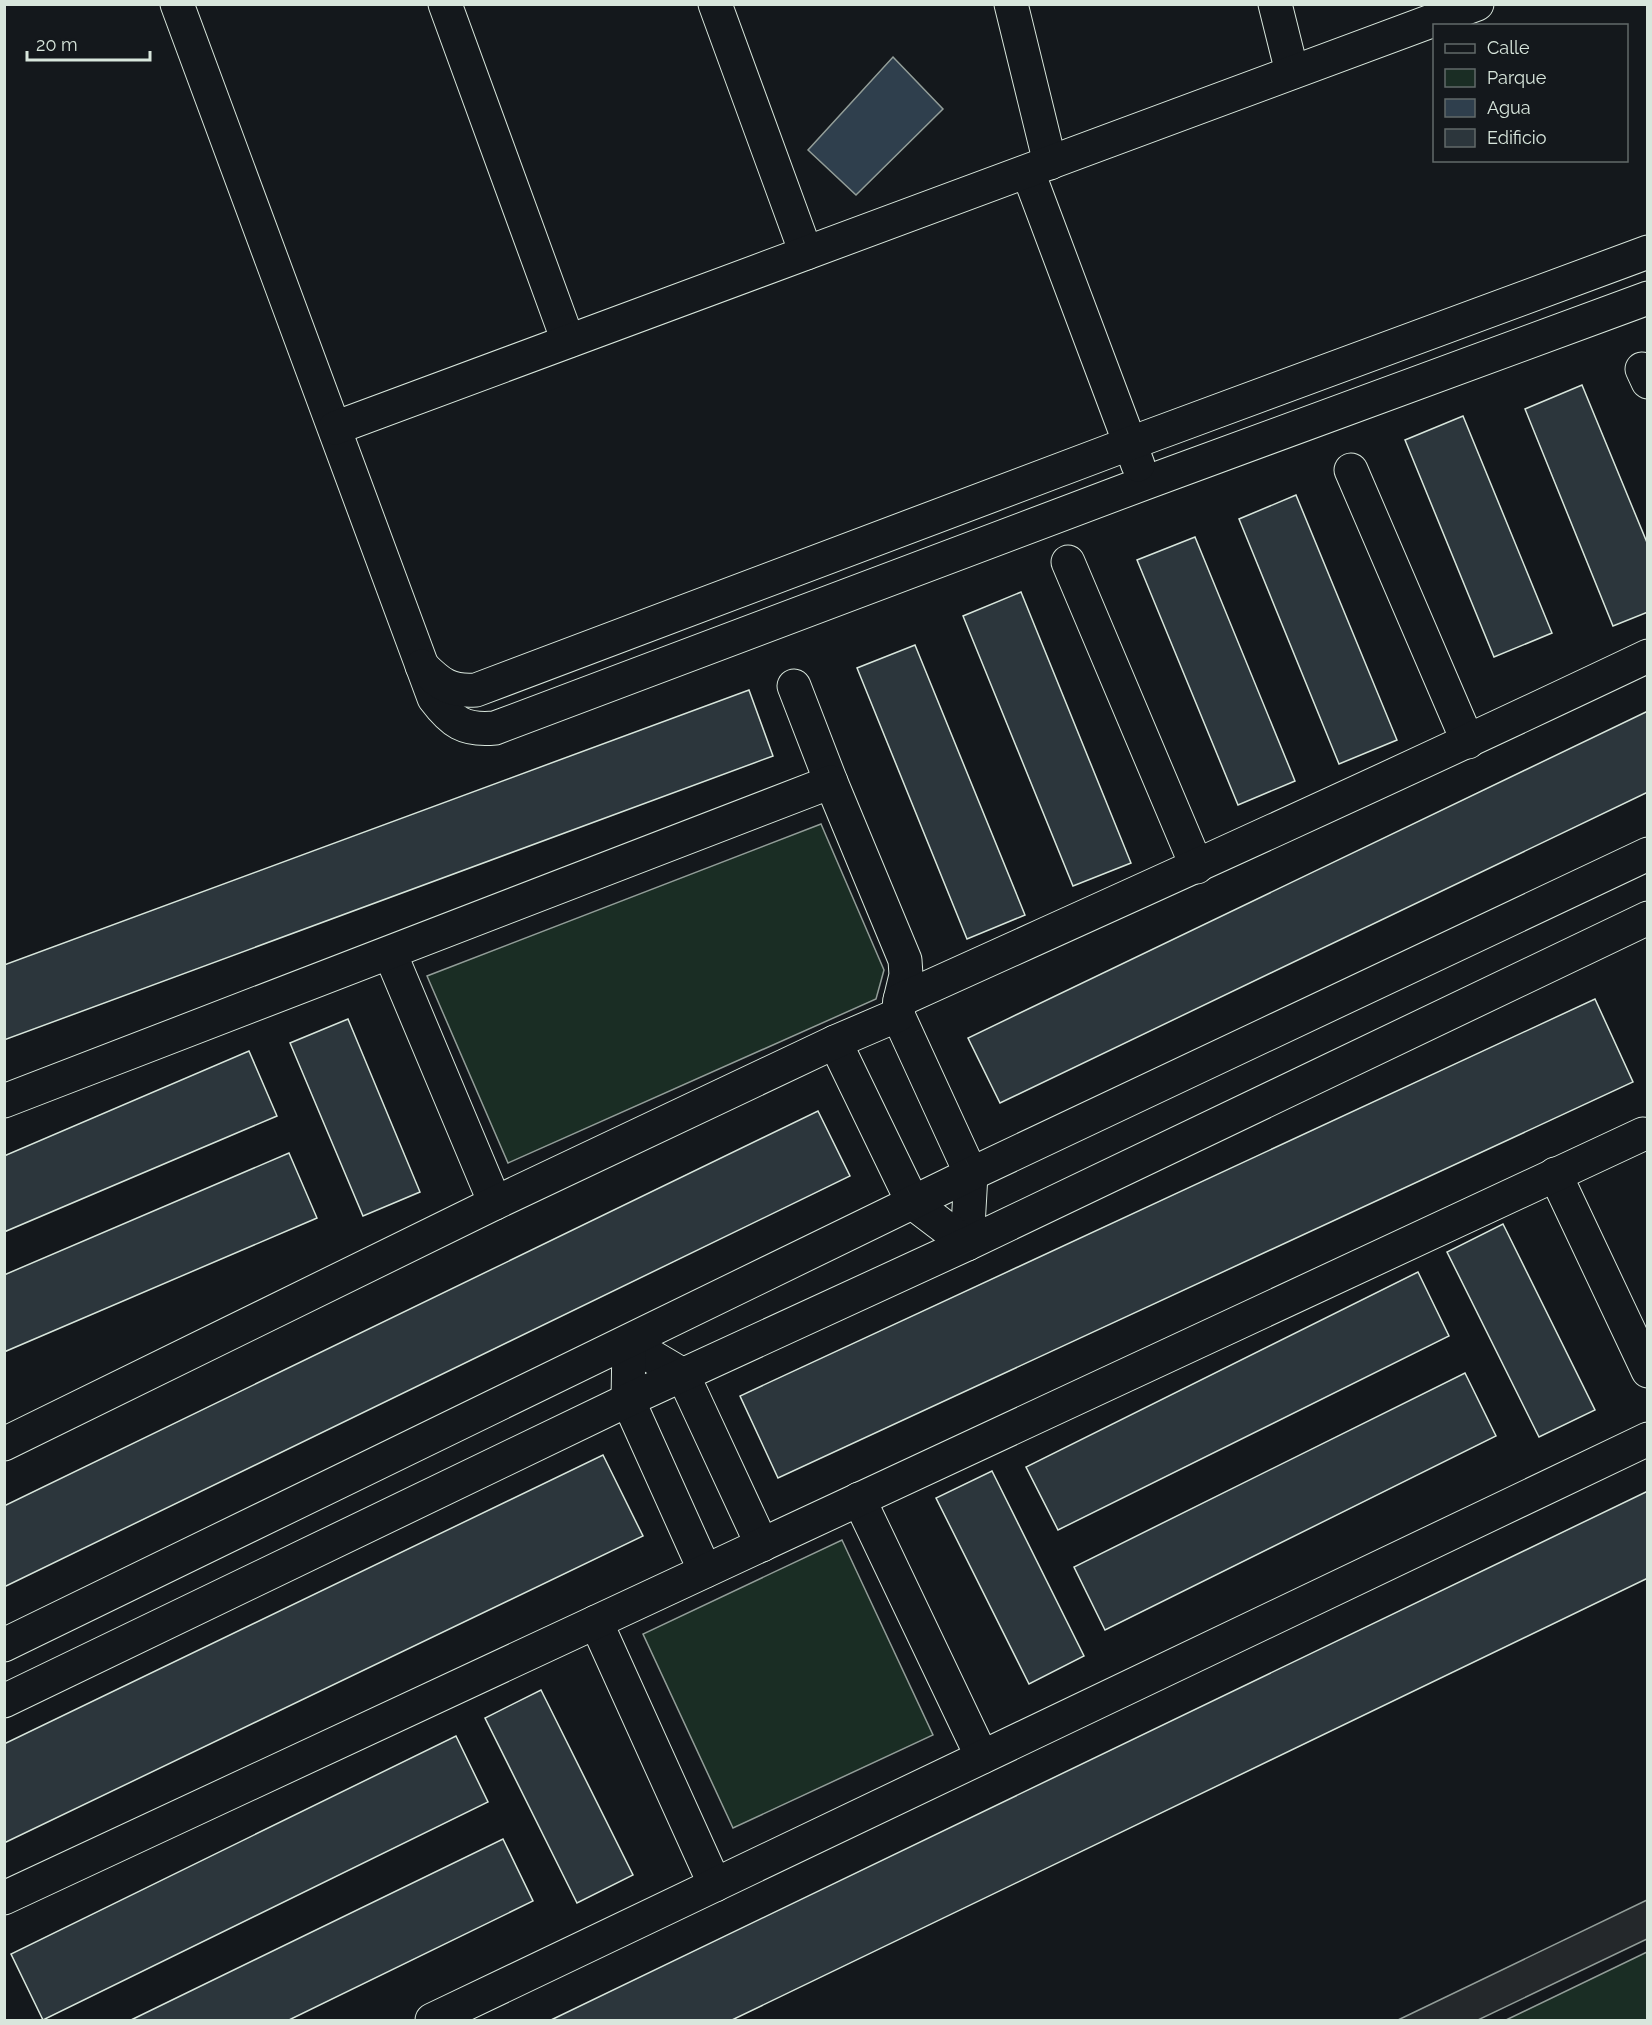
<svg xmlns="http://www.w3.org/2000/svg" width="1652" height="2025" font-family="Raleway,sans-serif">
	<style>
		.green { fill: #1a2d24; stroke: #939e99; stroke-width: 1.5 }
		.parking { fill: #24282b; stroke: #939e99; stroke-width: 1.5 }
		.water { fill: #2f3f4d; stroke: #939e99; stroke-width: 1.5 }
		.building { fill: #2c363c; stroke: #d8e6dc; stroke-width: 1.5 }
		.lines { fill: none; stroke-linecap: round; stroke-linejoin: round }
		.minor-casing { stroke: #d8e6dc; stroke-width: 35 }
		.minor { stroke: #14181c; stroke-width: 33 }
	</style>
	<rect width="100%" height="100%" fill="#14181c"/>
	<g class="green">
		<polygon points="821,824 884,970 876,999 508,1163 427,976"/>
		<polygon points="842,1540 933,1735 733,1828 643,1634"/>
		<polygon points="1647,1952 1647,2020 1506,2020"/>
	</g>
	<polygon class="parking" points="1647,1900 1647,1939 1478,2020 1398,2020"/>
	<polygon class="water" points="893,57 943,109 856,195 808,150"/>
	<g class="building">
		<polygon points="1582,385 1648,545 1648,612 1613,626 1525,409"/>
		<polygon points="1463,416 1552,633 1494,657 1405,440"/>
		<polygon points="1296,495 1397,740 1339,764 1239,519"/>
		<polygon points="1195,537 1295,781 1238,805 1137,560"/>
		<polygon points="1021,592 1131,863 1073,886 963,616"/>
		<polygon points="915,645 1025,915 967,939 857,668"/>
		<polygon points="749,690 773,756 4,1040 4,965"/>
		<polygon points="1648,711 1648,792 1000,1103 968,1038"/>
		<polygon points="1595,999 1633,1082 778,1478 740,1396"/>
		<polygon points="348,1019 420,1192 363,1216 290,1043"/>
		<polygon points="249,1051 277,1116 4,1232 4,1156"/>
		<polygon points="818,1111 850,1176 4,1587 4,1506"/>
		<polygon points="289,1153 317,1218 4,1352 4,1275"/>
		<polygon points="1503,1224 1595,1410 1539,1437 1447,1252"/>
		<polygon points="1418,1272 1449,1336 1058,1530 1026,1467"/>
		<polygon points="1465,1373 1496,1436 1105,1630 1074,1567"/>
		<polygon points="603,1455 643,1536 4,1843 4,1744"/>
		<polygon points="992,1471 1084,1656 1029,1684 936,1498"/>
		<polygon points="1648,1491 1648,1578 732,2020 551,2020"/>
		<polygon points="541,1690 633,1875 577,1903 485,1718"/>
		<polygon points="456,1736 488,1802 43,2020 11,1954"/>
		<polygon points="503,1839 533,1901 289,2020 131,2020"/>
	</g>
	<g class="lines">
		<defs>
			<g id="minor">
				<path d="M177 4 434 698C452 722 464 731 495 728L1145 483 1648 298"/>
				<polyline points="445,4 568,341"/>
				<polyline points="715,4 806,253"/>
				<polyline points="1011,4 1050,163"/>
				<polyline points="1275,4 1292,72"/>
				<polyline points="1028,172 1138,465"/>
				<polyline points="1642,369 1648,382"/>
				<polyline points="335,428 1477,4"/>
				<polyline points="1351,470 1468,742"/>
				<polyline points="1068,562 1197,867"/>
				<path d="M422 666C440 684 450 692 476 690L1131 443 1648 252"/>
				<polyline points="794,686 831,782"/>
				<polyline points="390,953 495,1203"/>
				<polyline points="898,1015 971,1174 967,1244"/>
				<polyline points="835,1042 913,1203 967,1244"/>
				<polyline points="4,1101 831,782 905,960 906,975 900,1000"/>
				<polyline points="1555,1174 1648,1371"/>
				<polyline points="629,1343 683,1375 762,1545"/>
				<polyline points="629,1343 628,1400 705,1571"/>
				<path d="M4 1444 495 1203 835 1042 898 1015 900 1000C1150 887 1400 774 1648 656"/>
				<polyline points="859,1499 982,1757"/>
				<polyline points="596,1622 715,1885"/>
				<polyline points="4,1645 971,1174 1648,854"/>
				<polyline points="4,1701 628,1400 967,1244 1648,918"/>
				<polyline points="4,1898 1643,1134"/>
				<polyline points="432,2020 1648,1439"/>
			</g>
		</defs>
		<use href="#minor" class="minor-casing"/>
		<use href="#minor" class="minor"/>
	</g>
	<rect width="1652" height="2025" fill="none" stroke="#d8e6dc" stroke-width="12"/>
	<rect x="1433" y="24" width="195" height="138" fill="#14181c" stroke="#626a69" stroke-width="1.5"/>
	<rect x="1445" y="44" width="30" height="9" fill="#14181c" stroke="#626a69" stroke-width="1.5"/>
	<text x="1487" y="54" font-size="18" fill="#d8e6dc">Calle</text>
	<rect x="1445" y="69" width="30" height="18" fill="#1a2d24" stroke="#626a69" stroke-width="1.5"/>
	<text x="1487" y="84" font-size="18" fill="#d8e6dc">Parque</text>
	<rect x="1445" y="99" width="30" height="18" fill="#2f3f4d" stroke="#626a69" stroke-width="1.5"/>
	<text x="1487" y="114" font-size="18" fill="#d8e6dc">Agua</text>
	<rect x="1445" y="129" width="30" height="18" fill="#2c363c" stroke="#626a69" stroke-width="1.5"/>
	<text x="1487" y="144" font-size="18" fill="#d8e6dc">Edificio</text>
	<path d="M27 51v9h123v-9" fill="none" stroke="#d8e6dc" stroke-width="3"/>
	<text x="36" y="51" font-size="18" fill="#d8e6dc" stroke="#14181c" stroke-width="4.5" paint-order="stroke">20 m</text>
</svg>
